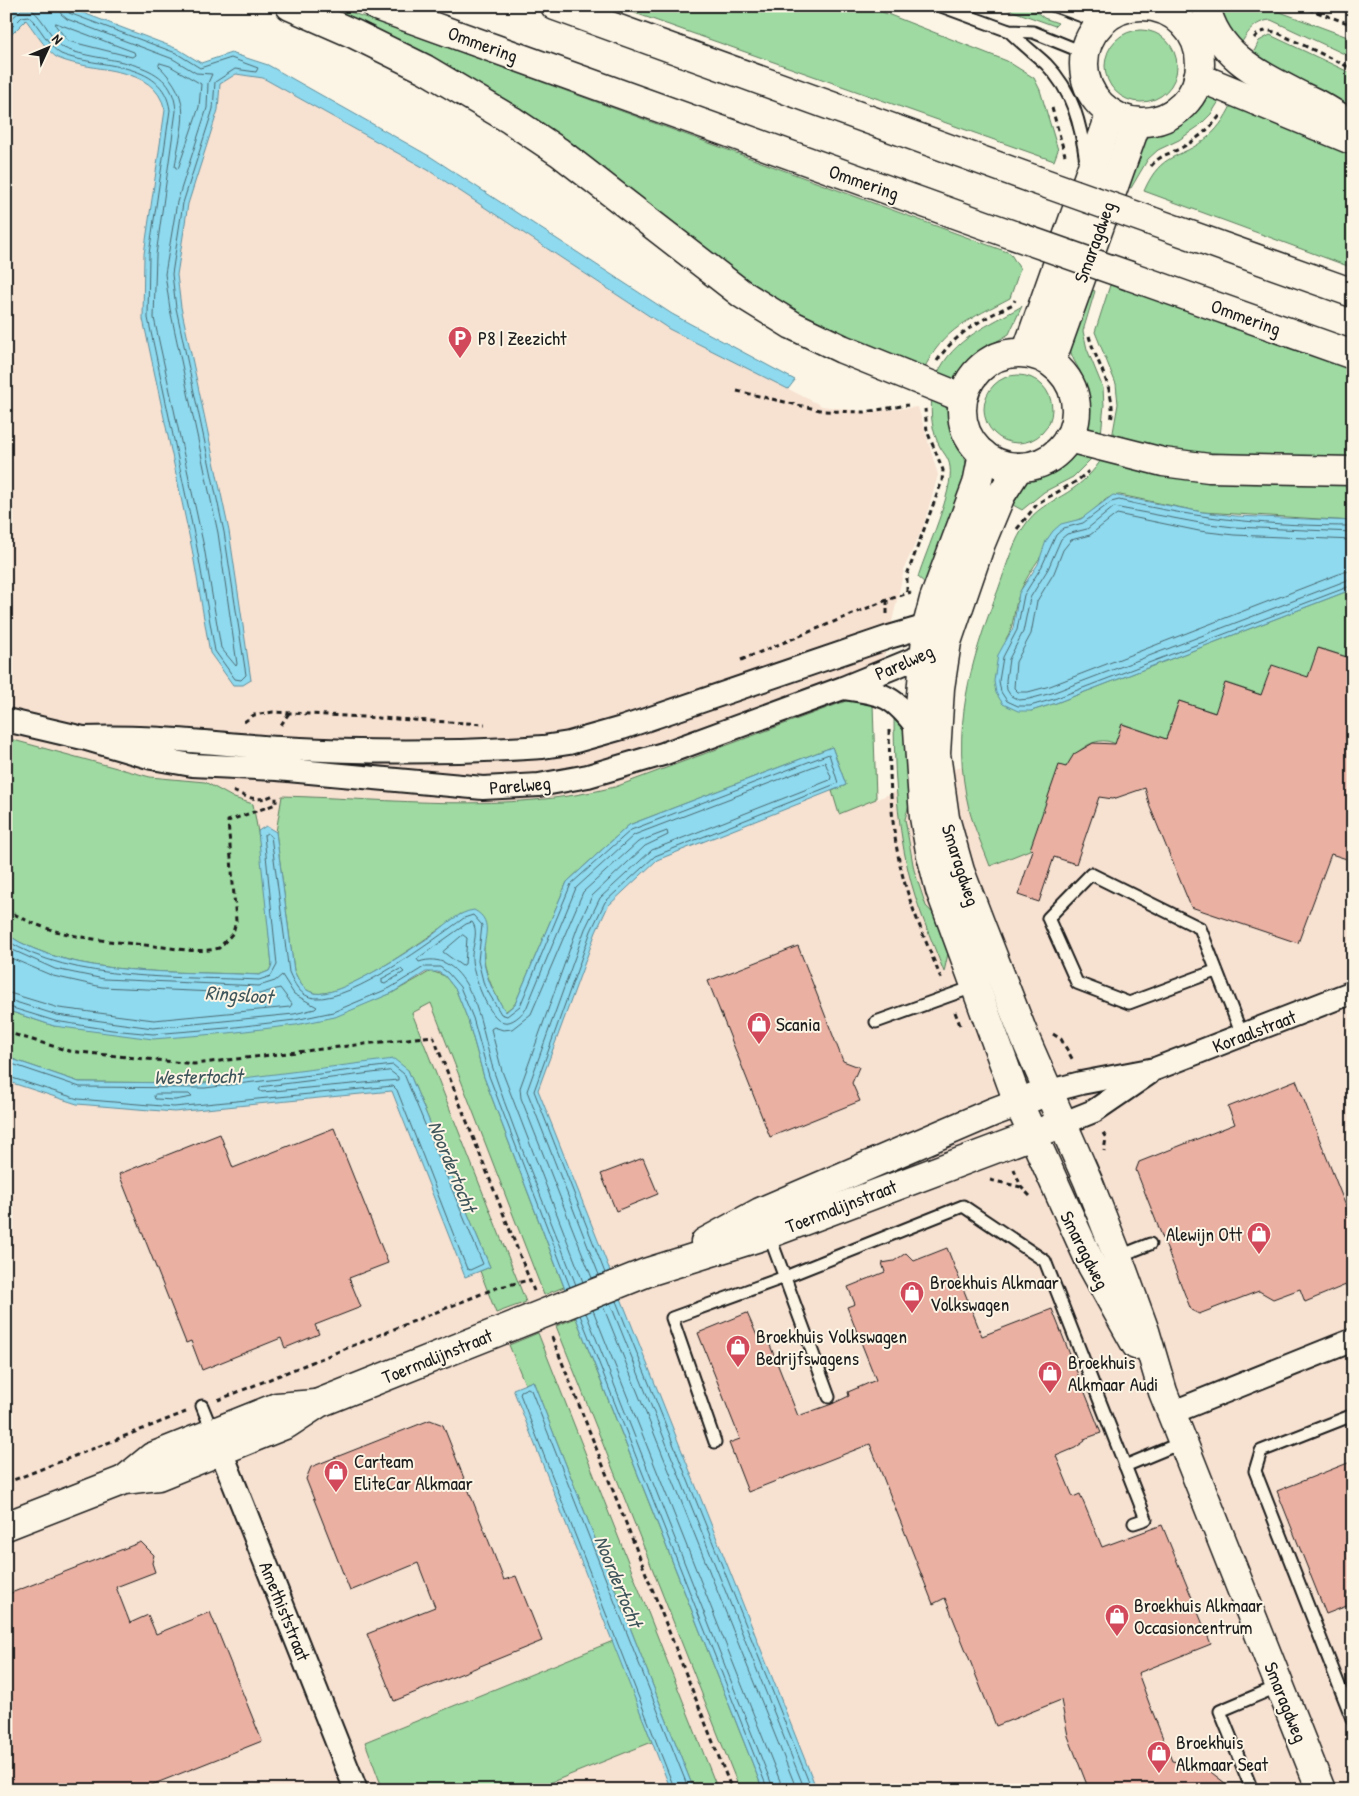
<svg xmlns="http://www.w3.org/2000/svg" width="1359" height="1796" font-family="'Patrick Hand',sans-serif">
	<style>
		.built { fill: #f7e1d1 }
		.green { fill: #9edaa1; stroke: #5d7b5e }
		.water { fill: #8fdaef; stroke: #618e9b }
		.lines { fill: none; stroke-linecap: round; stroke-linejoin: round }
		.shore { stroke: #4a6870; stroke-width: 1 }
		.building { fill: #eab1a3; stroke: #1c1c1c }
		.lane-casing { stroke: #1c1c1c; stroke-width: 15 }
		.street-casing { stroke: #1c1c1c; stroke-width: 26 }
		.secondary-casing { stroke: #1c1c1c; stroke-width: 31 }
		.highway-casing { stroke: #1c1c1c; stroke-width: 31 }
		.path { stroke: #1c1c1c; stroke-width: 3; stroke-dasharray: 5 4; stroke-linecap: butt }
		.lane { stroke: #fcf5e5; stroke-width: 11 }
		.street { stroke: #fcf5e5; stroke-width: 22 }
		.secondary { stroke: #fcf5e5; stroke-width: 28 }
		.highway { stroke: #fcf5e5; stroke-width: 28 }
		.highway-bridge-casing { stroke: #1c1c1c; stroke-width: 31; stroke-linecap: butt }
		.highway-bridge { stroke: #fcf5e5; stroke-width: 28 }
		.labels { text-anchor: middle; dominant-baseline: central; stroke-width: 4; stroke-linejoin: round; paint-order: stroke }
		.street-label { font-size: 19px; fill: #1c1c1c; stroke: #fcf5e5 }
		.poi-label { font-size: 19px; fill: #1c1c1c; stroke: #fcf5e5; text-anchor: start }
		.water-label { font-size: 20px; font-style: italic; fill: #3e555b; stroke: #fcf5e5 }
	</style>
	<rect width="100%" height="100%" fill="#fcf5e5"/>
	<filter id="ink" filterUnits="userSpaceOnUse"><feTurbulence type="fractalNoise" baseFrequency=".02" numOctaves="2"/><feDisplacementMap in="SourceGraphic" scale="10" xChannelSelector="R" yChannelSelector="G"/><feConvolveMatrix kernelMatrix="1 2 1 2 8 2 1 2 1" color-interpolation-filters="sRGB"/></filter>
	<g filter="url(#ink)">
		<polygon class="built" points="26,20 236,74 263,78 428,170 669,329 822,406 866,412 918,407 938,475 923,527 905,566 873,703 877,799 1353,615 1353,1790 6,1790 6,40"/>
		<g class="green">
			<path d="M327 6H334L1010 253 1020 269 1010 298C971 319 943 328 923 371L816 327 324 12Z"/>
			<polygon points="615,6 867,6 1007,61 1034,78 1040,90 1058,150 1054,161"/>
			<polygon points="999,6 1029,6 1044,18 1058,23 1055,26"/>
			<path d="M1214 6H1264L1353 39V58L1271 20C1254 21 1246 34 1239 48Z"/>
			<circle cx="1141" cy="66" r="36"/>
			<polygon points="1270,35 1353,74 1353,115 1251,58 1259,41"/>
			<path d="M1207 92 1221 98 1211 114 1199 126 1179 140 1158 150 1148 159 1131 188 1121 184C1126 172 1134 148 1142 139 1148 132 1159 132 1167 128 1185 121 1196 108 1207 92Z"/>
			<path d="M1234 99 1336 142 1353 152V268L1144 191C1162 150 1179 161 1208 137 1220 127 1228 113 1234 99Z"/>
			<polygon points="1111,282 1353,369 1353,461 1198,458 1112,438 1118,404 1116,384 1095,332"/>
			<path d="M1086 288 1095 291 1083 331 1087 349 1103 388 1104 405 1101 435 1085 429C1088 411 1090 396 1083 378 1078 364 1069 358 1070 342Z"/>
			<path d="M1022 306 1009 334 972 356 953 382 937 375C953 338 990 325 1022 306Z"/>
			<circle cx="1018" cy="409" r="34"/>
			<path d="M932 398 948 409 950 427 963 450 969 477 938 548 925 583 918 577C926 551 954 490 950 467 949 458 944 454 940 447 932 432 930 414 932 398Z"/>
			<polygon points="1076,451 1092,458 1073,477 1044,492 1022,510 1013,505 1026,482"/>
			<path d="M1106 452 1353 474V521L1202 512 1120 495C1106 495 1098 507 1088 515 1083 518 1078 519 1074 522 1054 536 1027 572 1019 595 1013 610 1015 625 1006 639L1031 711 1056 703 1353 589V659L1319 648 1309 678 1262 695 1226 683 1216 713 1179 701 1166 739 1123 724 1116 744C1098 735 1081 747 1070 761L1032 849 990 866C983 847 974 828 969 809 950 731 970 662 998 590 1006 568 1013 540 1028 521 1040 505 1058 500 1074 488 1087 479 1098 466 1106 452Z"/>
			<path d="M861 699 873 703 876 799 839 814 832 791 846 785 832 747 629 825 567 882 515 1004 505 1012C494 991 482 972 484 947L461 914C435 932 344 1000 314 993 302 990 299 981 294 971L276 832 282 796C394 799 504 814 615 787L846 701Z"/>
			<path d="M894 710 910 739 912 794 905 819 914 870 926 906 942 923 949 949 944 972C931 938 916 905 908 870 896 818 894 763 894 710Z"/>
			<path d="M6 738 150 777 205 782 234 798 253 804 262 855 272 965 269 971 259 975C180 970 74 979 6 934Z"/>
			<polygon points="431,971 445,976 456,990 468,1020 484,1077 564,1287 544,1295 431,1003 412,1013 526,1302 496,1313 480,1271 490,1267 408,1070 204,1083 79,1082 6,1057 6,1010 54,1026 366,1003 392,993"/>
			<polygon points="576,1318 598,1374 763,1790 740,1790 578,1381 556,1326"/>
			<polygon points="538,1333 718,1790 694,1790 533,1381 525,1384 509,1345"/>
			<polygon points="613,1641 652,1742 532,1790 383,1790 365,1742"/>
		</g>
		<g class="water">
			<path d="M6 6H65L178 49 201 63 231 53 268 65 431 157 672 314 795 380 788 389 669 329 428 170 263 78 236 74 220 84 218 110 188 204 177 275 181 307 229 531 251 680 243 685H233L210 653 192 549 143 319 144 254 165 110C154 63 94 74 58 58 49 54 33 29 26 20L6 40Z"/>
			<polygon points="1113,495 1202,512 1236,516 1353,521 1353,589 1056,703 1031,711 1018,711 1003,704 996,693 994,681 998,655 1013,628 1019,593 1038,564 1046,541 1053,531 1061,524 1081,519"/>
			<path d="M832 747 846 785 657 860 608 906 596 932 538 1090 817 1790H763L576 1318 484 1077 468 1020 456 990 445 976 438 972H426L392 993 335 1017 296 1025 228 1033 153 1039 54 1026 6 1010V934C74 979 180 970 259 975L269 971 272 965 258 831 266 826 276 832 294 971C299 981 302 990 314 993 338 999 410 950 431 936 444 927 457 912 474 910 497 922 480 943 484 962 487 981 495 996 506 1012L515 1004 567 882 629 825Z"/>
			<polygon points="6,1057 79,1082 204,1083 394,1059 408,1070 490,1267 465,1277 392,1091 174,1112 77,1104 6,1081"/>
			<polygon points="533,1381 694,1790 671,1790 652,1742 513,1389"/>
		</g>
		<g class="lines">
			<g class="shore">
				<polygon points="56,23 134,52 135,55 132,57 68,41 56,26"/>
				<path d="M6 24 21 10H32C44 19 53 42 64 48 101 65 173 54 176 111L156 255 154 318 204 547 221 648 236 666 237 664 218 533 170 309 165 274 177 202 207 108 208 83 212 74 196 73 173 59 67 19 61 14 59 6"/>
				<path d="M6 33 22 17 28 16C39 24 50 49 61 54 98 69 163 59 170 110L149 254 148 318 197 548 215 651 235 679 241 680 246 675 224 532 176 308 172 274 183 203 213 109 215 82 235 69 256 72 258 68 231 58 200 68 176 53 69 13 66 6"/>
				<path d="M160 63 170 66 201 84 199 107 178 169 175 167C181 122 195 102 159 66Z"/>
				<path d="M1353 526C1274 526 1196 519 1119 500L1111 502 1083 523 1064 528 1056 535 1042 566 1024 595 1017 630 1003 657 999 681 1001 692 1007 701 1018 706H1030L1054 699 1353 585"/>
				<polyline points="1353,532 1234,527 1200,523 1114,507 1087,529 1067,534 1061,539 1048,569 1030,598 1023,632 1009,659 1006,680 1007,690 1011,696 1019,700 1029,699 1052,693 1353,578"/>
				<polyline points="1353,540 1234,535 1199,531 1117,514 1090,535 1071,540 1063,550 1054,573 1037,601 1031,634 1016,662 1014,688 1018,692 1028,692 1050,686 1344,572 1353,571"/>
				<polygon points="463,935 467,938 465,964 462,966 443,952"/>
				<path d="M6 940C72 983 182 976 259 980L271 976 277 965 264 835 267 833 271 836 289 972C294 983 300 997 315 998 353 1001 432 941 464 918L473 915 482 925 478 961 484 985 501 1014 507 1016 520 1006 571 884 631 830 829 754 838 783 655 856 605 902 591 931 534 1091 605 1273"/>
				<polyline points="6,947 55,969 104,979 259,986 275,981 282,975 294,994 317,1007 315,1009 294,1014 153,1028 57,1015 6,999"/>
				<polyline points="6,956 53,976 102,987 259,994 280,988 292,1004 290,1007 154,1020 59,1008 6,992"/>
				<polygon points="401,969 404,972 385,984 382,983 382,979"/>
				<polyline points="6,1006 55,1021 112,1030 153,1034 227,1028 295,1020 333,1012 390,988 424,967 440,967 448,973 460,987 473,1018 489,1076 570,1287"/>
				<polyline points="6,1062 80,1087 205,1088 393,1065 404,1074 483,1264 470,1270 467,1269 397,1090 393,1086 174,1107 78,1099 6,1076"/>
				<polygon points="390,1071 398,1077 398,1080 262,1092 259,1090 261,1087"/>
				<polygon points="156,1094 189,1094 192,1097 175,1100 155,1099 154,1096"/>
				<polyline points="583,1282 502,1071 491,1029 494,1027 503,1030 512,1029 531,1014 583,892 638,842 667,831 668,835 645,846 592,896 578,926 520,1088 521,1098 592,1278"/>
				<path d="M576 1285C549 1215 519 1146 495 1075 485 1045 482 1012 466 984 455 966 440 955 419 962L417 959 466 924 472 922C480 932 471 948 472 959 472 973 489 1020 504 1022 512 1024 521 1015 526 1009L576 888 634 835 825 762 831 777 830 780 652 850 600 898 585 929 527 1091 599 1275"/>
				<polyline points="616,1301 812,1790"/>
				<polyline points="610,1303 805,1790"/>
				<polyline points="603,1306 797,1790"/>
				<polyline points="593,1310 780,1781 782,1790"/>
				<polyline points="586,1313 774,1790"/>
				<polyline points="580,1315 768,1790"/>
				<polyline points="675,1790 520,1394 521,1391 528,1388 531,1390 689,1790"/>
			</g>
		</g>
		<g class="building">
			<polygon points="1318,648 1353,659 1353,861 1331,854 1298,943 1191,907 1150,807 1145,788 1113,799 1099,797 1076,864 1054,857 1039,902 1018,895 1033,850 1030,849 1059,765 1066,767 1074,754 1093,743 1115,744 1122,724 1166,739 1179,701 1215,713 1225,683 1261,695 1272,665 1308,677"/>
			<polygon points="798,946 843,1061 859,1067 852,1083 860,1101 770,1137 708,981"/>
			<polygon points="1296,1080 1353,1224 1353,1282 1305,1302 1300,1289 1273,1299 1259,1291 1199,1314 1191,1310 1136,1170 1139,1162 1235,1124 1228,1107"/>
			<polygon points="334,1128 388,1263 349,1278 361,1307 315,1325 319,1334 285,1348 281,1338 202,1370 191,1341 186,1343 119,1174 220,1134 233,1168"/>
			<polygon points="643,1158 658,1194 616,1211 601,1174"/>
			<polygon points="947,1248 982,1336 1052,1309 1101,1433 1084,1439 1085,1441 1075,1448 1056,1456 1073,1497 1080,1494 1102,1547 1162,1525 1211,1644 1138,1673 1149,1703 1172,1761 1203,1766 1234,1790 1089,1790 1068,1736 1061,1700 996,1726 945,1598 933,1604 870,1444 748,1492 729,1443 740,1439 698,1333 747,1313 758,1338 766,1335 798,1416 832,1404 849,1396 848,1392 876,1380 847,1307 855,1304 848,1287 885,1272 882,1263 894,1261 906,1253 914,1261"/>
			<polygon points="430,1420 443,1425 504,1580 516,1576 542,1641 394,1701 367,1634 435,1607 418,1563 350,1591 306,1479 311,1467"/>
			<polygon points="1353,1461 1353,1590 1347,1592 1352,1604 1326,1614 1277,1491"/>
			<polygon points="141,1542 154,1555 152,1563 155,1572 116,1587 130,1623 148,1615 156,1634 210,1612 262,1741 139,1790 6,1790 6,1595"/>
		</g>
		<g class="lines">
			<defs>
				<g id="lane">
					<polyline points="941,6 1009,31 1033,32 1075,49 1085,56"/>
					<polyline points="1055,6 1101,23"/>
					<path d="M1009 31C1021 43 1034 53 1046 64 1073 91 1081 125 1086 162"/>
					<polyline points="1215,971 1129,1003 1077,983 1048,918 1091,874 1200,928 1242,1035"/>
					<polyline points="876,1022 976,986"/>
					<polyline points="768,1232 829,1397"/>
					<polyline points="1117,1257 1150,1244"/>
					<polyline points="202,1406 213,1433"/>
					<polyline points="1353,1415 1261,1451 1255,1471 1353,1721"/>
					<polyline points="715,1442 672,1318 785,1277 963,1206 1045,1261 1146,1519 1134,1523"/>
					<polyline points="1125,1466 1183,1442"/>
					<polyline points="1252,1790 1220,1711 1279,1686"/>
				</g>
				<g id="street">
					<path d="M844 688C884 693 894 696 918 729"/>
					<path d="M6 720 83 738 152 758 192 765 277 769 483 788 539 785 588 776 663 754 843 688 924 655 947 642 927 626 889 637 622 728 569 743 543 747C455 753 368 753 280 748 214 744 150 735 83 738"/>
					<polyline points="1050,1091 1081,1083 1155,1069 1353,992"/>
					<polyline points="1064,1123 1094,1111 1148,1074"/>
					<polyline points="1171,1413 1353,1340"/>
					<polyline points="215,1436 356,1790"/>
				</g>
				<g id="secondary">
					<polyline points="983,454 977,484 934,599 927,626 918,729 924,817 930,851 940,890 1018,1102 1092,1266 1136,1345"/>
					<polyline points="1019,467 1001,495 981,543 947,642 940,688 936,754 945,818 960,871 982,928 1025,1038 1088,1181 1118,1257 1145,1331 1163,1392 1321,1790"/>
					<polyline points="705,1242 760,1212 993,1112 1036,1096"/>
					<polyline points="124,1480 152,1457 277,1407 315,1404"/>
					<polyline points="6,1526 124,1480 158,1476 287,1424 319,1403 648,1272 769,1234 1064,1123"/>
				</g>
				<g id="highway">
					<polyline points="290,6 354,34 425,69 511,120 559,152 742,294 792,325 842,349 963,398"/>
					<polyline points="376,6 1013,235"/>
					<polyline points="555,6 1033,179"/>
					<path d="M1206 6C1216 56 1262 76 1303 97 1321 105 1337 115 1353 126"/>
					<circle cx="1142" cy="64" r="58"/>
					<polyline points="1198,77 1349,139"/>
					<polyline points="1151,221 1353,293"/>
					<polyline points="1130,276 1353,355"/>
					<polyline points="1026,353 1111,113"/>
					<circle cx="1019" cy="410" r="57"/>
					<polyline points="1051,362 1137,122"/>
					<polyline points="1068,438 1163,462 1209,468 1353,471"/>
				</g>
			</defs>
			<use href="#lane" class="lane-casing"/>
			<use href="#street" class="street-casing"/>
			<use href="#secondary" class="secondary-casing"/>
			<use href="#highway" class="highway-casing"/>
			<g class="path">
				<polyline points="1300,6 1353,25"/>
				<path d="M1254 38C1262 29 1268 30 1278 33L1353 69"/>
				<polyline points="1052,108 1065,155"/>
				<path d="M1151 166C1160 155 1169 154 1181 148 1196 140 1211 128 1221 114"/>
				<path d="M1089 336C1097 365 1117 391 1111 422"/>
				<path d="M937 361C956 332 983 319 1013 304L1015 300"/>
				<polyline points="737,391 824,411 865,412 908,405"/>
				<polyline points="1017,529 1038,503 1077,481 1089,471"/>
				<polyline points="907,592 907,575 942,481 943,470 927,431 925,409"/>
				<polyline points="887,600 887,614"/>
				<polyline points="741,660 887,600 911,592"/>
				<polyline points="244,722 254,715 273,712 485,724"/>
				<polyline points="281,725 289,713"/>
				<path d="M889 730C890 772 890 815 898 855 906 899 926 940 942 981"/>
				<path d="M233 791C248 798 260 803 275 794"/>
				<path d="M6 909C51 938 102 940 154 946 175 948 199 954 219 948L233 933 236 921 228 821 276 804V794"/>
				<polyline points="955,1012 960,1025"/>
				<polyline points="6,1032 69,1051 194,1064 433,1036 534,1291"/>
				<polyline points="1053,1034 1061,1039 1074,1062"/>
				<polyline points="1103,1133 1106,1138 1104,1151"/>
				<polyline points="1014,1169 1021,1187 1031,1197"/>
				<polyline points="990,1180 1021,1187"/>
				<polyline points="552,1337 732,1790"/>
				<polyline points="218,1400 496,1288 529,1280"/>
				<polyline points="6,1483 186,1412"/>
			</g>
			<use href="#lane" class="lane"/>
			<use href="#street" class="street"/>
			<use href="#secondary" class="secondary"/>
			<use href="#highway" class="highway"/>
			<defs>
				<g id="highway-bridge">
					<polyline points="1033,179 1151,221"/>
					<polyline points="1013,235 1130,276"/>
				</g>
			</defs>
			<use href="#highway-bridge" class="highway-bridge-casing"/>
			<use href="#highway-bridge" class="highway-bridge"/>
		</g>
	</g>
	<defs>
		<symbol id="parking-pin" viewBox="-11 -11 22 30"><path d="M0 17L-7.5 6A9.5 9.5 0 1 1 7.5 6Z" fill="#d1495b" stroke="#fcf5e5"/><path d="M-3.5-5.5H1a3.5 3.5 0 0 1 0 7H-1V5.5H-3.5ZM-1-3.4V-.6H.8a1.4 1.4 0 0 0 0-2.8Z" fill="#fff"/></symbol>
		<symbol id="shop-pin" viewBox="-11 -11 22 30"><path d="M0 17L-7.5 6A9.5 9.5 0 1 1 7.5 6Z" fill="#d1495b" stroke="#fcf5e5"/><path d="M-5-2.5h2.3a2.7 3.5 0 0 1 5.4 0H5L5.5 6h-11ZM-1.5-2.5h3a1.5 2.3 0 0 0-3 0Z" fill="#fff"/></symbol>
	</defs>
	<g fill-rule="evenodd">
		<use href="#parking-pin" x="446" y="324" width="28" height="38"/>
		<use href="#shop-pin" x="745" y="1010" width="28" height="38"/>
		<use href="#shop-pin" x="1245" y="1220" width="28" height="38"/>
		<use href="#shop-pin" x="898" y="1279" width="28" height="38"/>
		<use href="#shop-pin" x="724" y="1333" width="28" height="38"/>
		<use href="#shop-pin" x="1036" y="1359" width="28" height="38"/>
		<use href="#shop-pin" x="322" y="1458" width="28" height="38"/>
		<use href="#shop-pin" x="1103" y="1602" width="28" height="38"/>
		<use href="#shop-pin" x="1145" y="1739" width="28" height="38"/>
	</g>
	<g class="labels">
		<g class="street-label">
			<text transform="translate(483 44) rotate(20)">Ommering</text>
			<text transform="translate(864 182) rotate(19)">Ommering</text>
			<text transform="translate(1094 242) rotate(-70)">Smaragdweg</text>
			<text transform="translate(1246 317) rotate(20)">Ommering</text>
			<text transform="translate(904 662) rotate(-24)">Parelweg</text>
			<text transform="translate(520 785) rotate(-5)">Parelweg</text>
			<text transform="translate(961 865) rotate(72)">Smaragdweg</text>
			<text transform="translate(1254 1031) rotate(-21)">Koraalstraat</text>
			<text transform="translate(841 1206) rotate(-21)">Toermalijnstraat</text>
			<text transform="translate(1085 1250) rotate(63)">Smaragdweg</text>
			<text transform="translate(437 1356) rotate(-22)">Toermalijnstraat</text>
			<text transform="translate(285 1611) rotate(68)">Amethiststraat</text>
			<text transform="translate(1286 1702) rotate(68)">Smaragdweg</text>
		</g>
		<g class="poi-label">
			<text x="478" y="338">P8 | Zeezicht</text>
			<text x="776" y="1024">Scania</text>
			<text x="1242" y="1234" text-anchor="end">Alewijn Ott</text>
			<text x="930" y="1282">Broekhuis Alkmaar<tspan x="930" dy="22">Volkswagen</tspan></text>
			<text x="756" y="1336">Broekhuis Volkswagen<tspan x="756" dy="22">Bedrijfswagens</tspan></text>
			<text x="1068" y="1362">Broekhuis<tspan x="1068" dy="22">Alkmaar Audi</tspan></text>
			<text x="354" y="1461">Carteam<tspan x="354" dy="22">EliteCar Alkmaar</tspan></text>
			<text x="1134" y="1605">Broekhuis Alkmaar<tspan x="1134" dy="22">Occasioncentrum</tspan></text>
			<text x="1176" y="1742">Broekhuis<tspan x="1176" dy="22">Alkmaar Seat</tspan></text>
		</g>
		<g class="water-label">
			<text transform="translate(239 994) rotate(4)">Ringsloot</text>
			<text transform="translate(198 1076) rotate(-1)">Westertocht</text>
			<text transform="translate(453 1166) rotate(68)">Noordertocht</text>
			<text transform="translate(619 1581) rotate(68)">Noordertocht</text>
		</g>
	</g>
	<rect width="1359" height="1796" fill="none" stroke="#fcf5e5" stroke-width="25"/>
	<rect x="12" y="12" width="1334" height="1771" fill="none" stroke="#1c1c1c" stroke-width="2" filter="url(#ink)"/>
	<g transform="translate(48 48) rotate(46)" stroke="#fcf5e5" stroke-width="4" paint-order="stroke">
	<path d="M0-4L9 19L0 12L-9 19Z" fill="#1c1c1c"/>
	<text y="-8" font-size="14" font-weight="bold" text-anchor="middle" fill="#1c1c1c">N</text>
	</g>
</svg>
